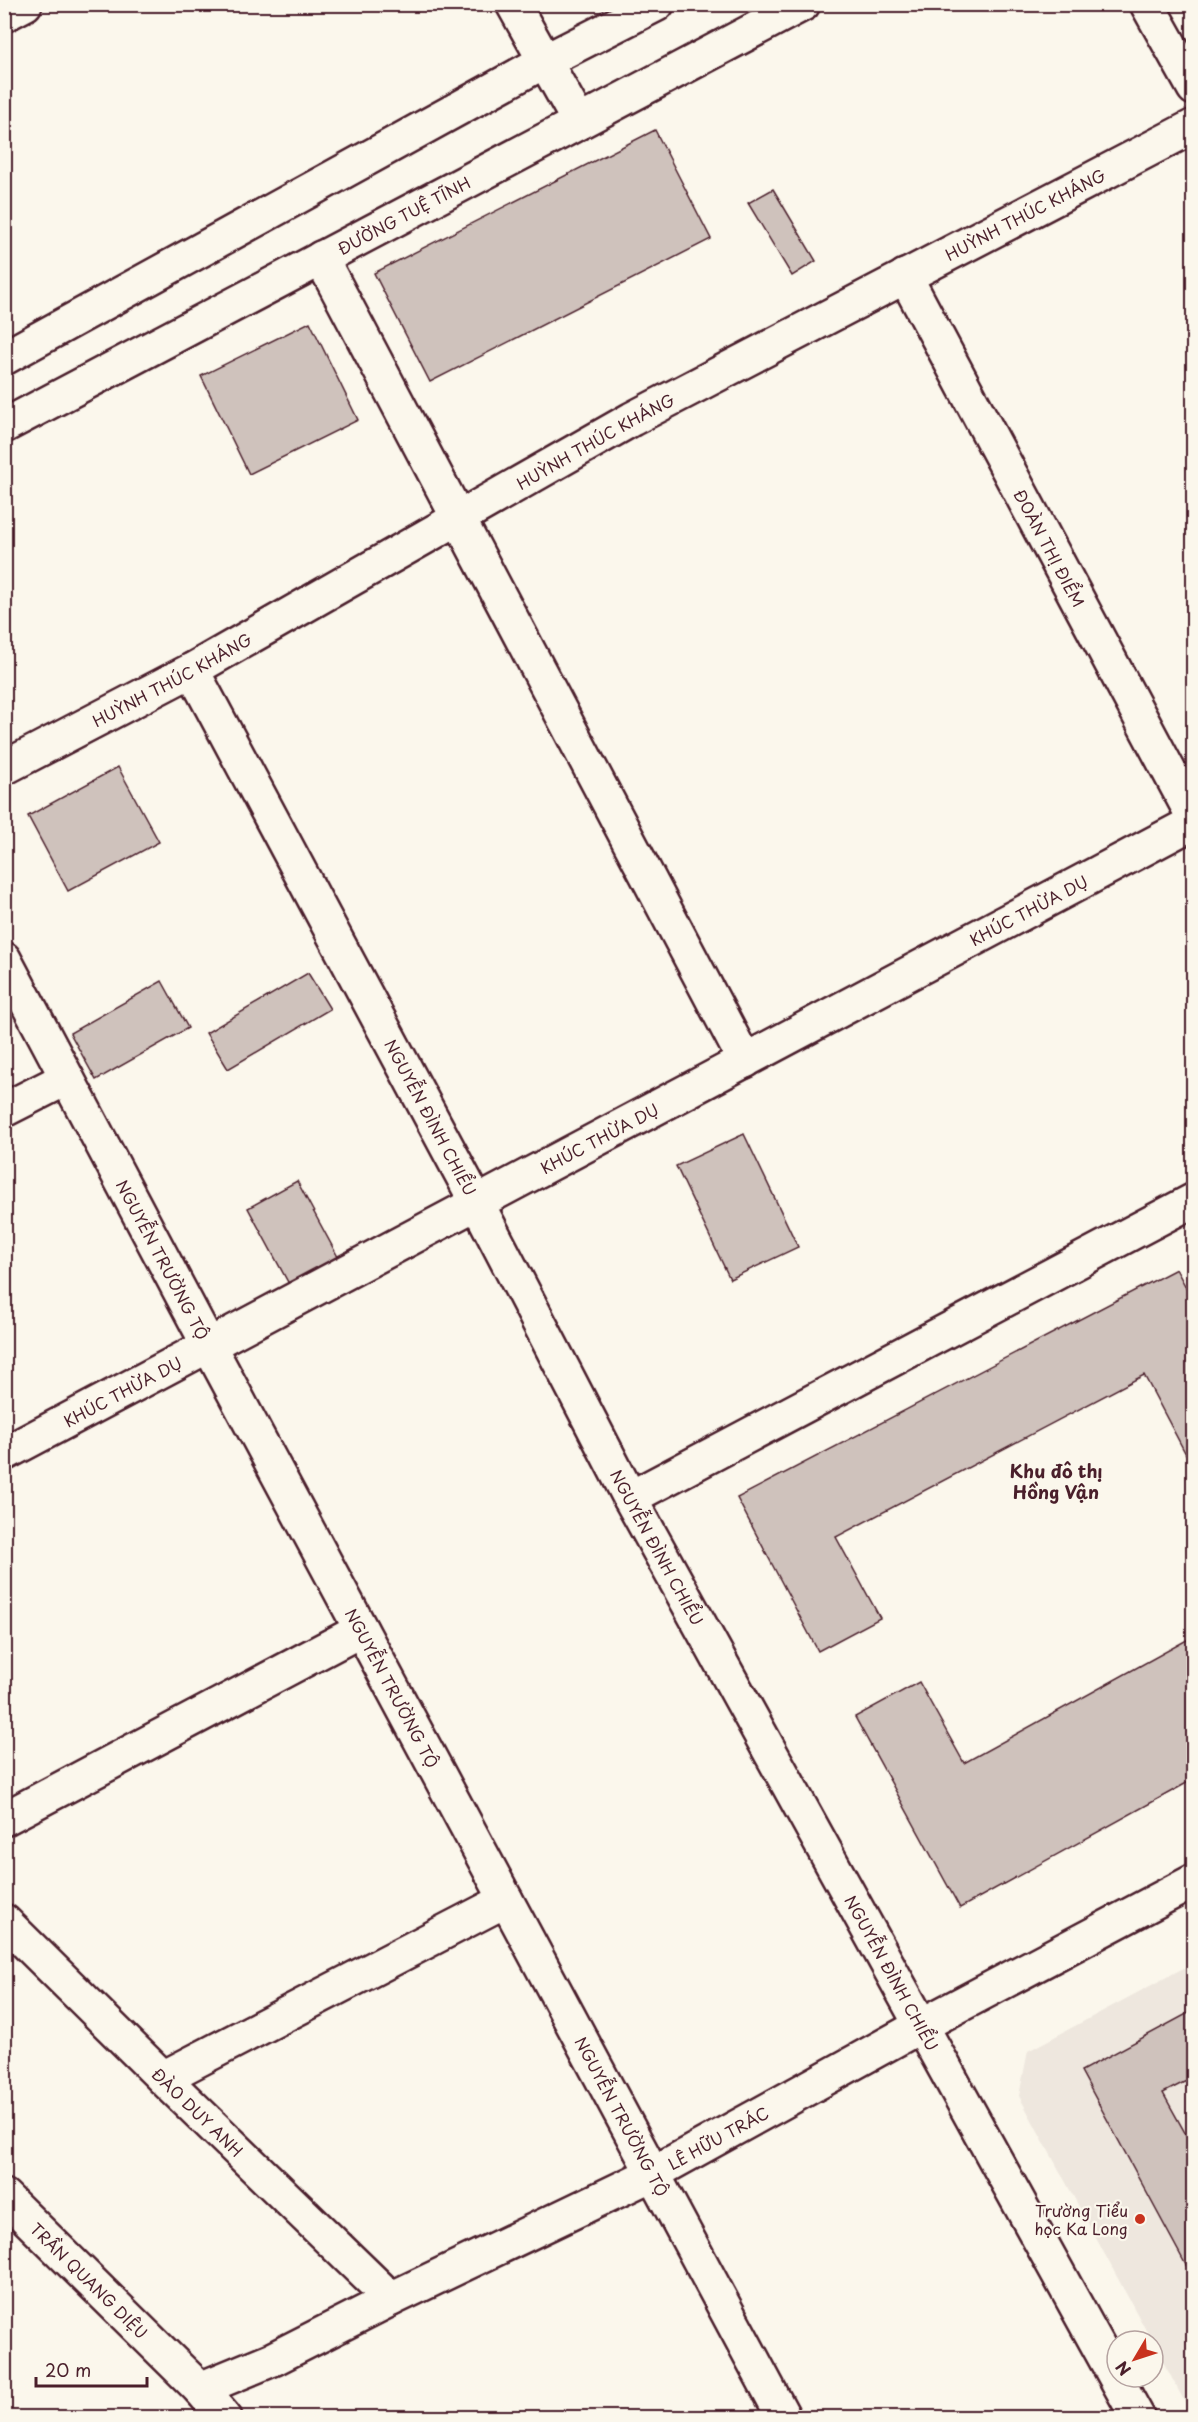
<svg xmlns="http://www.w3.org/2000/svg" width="1198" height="2422" font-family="'Playpen Sans',sans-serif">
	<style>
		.built { fill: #eee7de }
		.building { fill: #cfc2bc; stroke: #4a1f2b; stroke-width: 1.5 }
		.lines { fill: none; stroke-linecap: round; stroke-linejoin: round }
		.street-casing { stroke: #4a1f2b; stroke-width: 38 }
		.street { stroke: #fbf7ec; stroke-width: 33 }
		.poi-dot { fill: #c8321e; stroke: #fbf7ec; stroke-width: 2 }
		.labels { text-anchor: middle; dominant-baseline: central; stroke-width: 4.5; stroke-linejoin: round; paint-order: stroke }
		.street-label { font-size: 16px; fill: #4a1f2b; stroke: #fbf7ec }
		.poi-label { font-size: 16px; fill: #4a1f2b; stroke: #fbf7ec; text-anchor: end }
		.neighbourhood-label { font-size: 18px; font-weight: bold; fill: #4a1f2b; stroke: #fbf7ec }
	</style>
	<rect width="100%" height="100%" fill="#fbf7ec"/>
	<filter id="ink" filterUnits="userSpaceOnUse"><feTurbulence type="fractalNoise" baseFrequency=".0167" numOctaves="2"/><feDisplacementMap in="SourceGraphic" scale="12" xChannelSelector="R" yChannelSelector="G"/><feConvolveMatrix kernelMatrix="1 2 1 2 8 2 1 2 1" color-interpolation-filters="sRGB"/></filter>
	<g filter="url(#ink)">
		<polygon class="built" points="1193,1963 1193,2417 1019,2096 1028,2051"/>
		<g class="building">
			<polygon points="655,130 711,239 430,382 374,273"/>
			<polygon points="773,189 816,261 792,276 748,203"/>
			<polygon points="310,322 358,420 249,474 201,376"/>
			<polygon points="118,767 159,842 68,891 28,816"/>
			<polygon points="308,973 330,1009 228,1069 206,1033"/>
			<polygon points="162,981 188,1028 96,1080 70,1033"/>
			<polygon points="744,1134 798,1247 730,1279 676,1166"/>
			<polygon points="297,1181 338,1257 289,1284 248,1208"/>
			<polygon points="1176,1269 1194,1302 1194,1455 1188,1458 1144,1375 836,1537 880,1618 818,1651 737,1498"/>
			<polygon points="1194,1636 1194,1779 960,1908 855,1717 919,1682 964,1763"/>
			<polygon points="1194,2010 1194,2077 1163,2093 1194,2149 1194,2280 1081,2071"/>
		</g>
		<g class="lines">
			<defs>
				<g id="street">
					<polyline points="513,4 579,122"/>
					<polyline points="1147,4 1194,88"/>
					<polyline points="4,15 25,4"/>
					<polyline points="321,258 745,1061"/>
					<path id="s1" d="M905 276 1194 818"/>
					<polyline points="4,358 543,62 657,4"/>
					<path id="s2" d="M4 426 803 4"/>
					<path id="s3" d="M192 670 477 1203 630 1498 1138 2418"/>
					<path id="s4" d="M4 768 192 670 632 419 1194 126"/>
					<path id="s5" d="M4 959 209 1346 784 2418"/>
					<polyline points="4,1110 67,1078"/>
					<path id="s6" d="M4 1454 1194 822"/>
					<polyline points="630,1498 1194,1200"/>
					<polyline points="4,1819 361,1630"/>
					<path id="s7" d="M4 1921 163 2078 391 2299"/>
					<polyline points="163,2078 506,1900"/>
					<path id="s8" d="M4 2196 200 2389 225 2418"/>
					<path id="s9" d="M200 2389 273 2359 391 2299 652 2174 922 2025 1194 1881"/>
				</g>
			</defs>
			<use href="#street" class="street-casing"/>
			<use href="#street" class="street"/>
		</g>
	</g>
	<circle class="poi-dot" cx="1140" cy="2219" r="6"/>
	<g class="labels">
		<g class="street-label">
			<text stroke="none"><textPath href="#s4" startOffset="1162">HUỲNH THÚC KHÁNG</textPath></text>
			<text stroke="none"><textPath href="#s2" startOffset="452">ĐƯỜNG TUỆ TĨNH</textPath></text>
			<text stroke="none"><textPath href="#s4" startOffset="676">HUỲNH THÚC KHÁNG</textPath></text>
			<text stroke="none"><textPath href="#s1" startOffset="308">ĐOÀN THỊ ĐIỂM</textPath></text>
			<text stroke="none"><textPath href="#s4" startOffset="190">HUỲNH THÚC KHÁNG</textPath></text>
			<text stroke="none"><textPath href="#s6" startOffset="1160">KHÚC THỪA DỤ</textPath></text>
			<text stroke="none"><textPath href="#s3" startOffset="507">NGUYỄN ĐÌNH CHIỂU</textPath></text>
			<text stroke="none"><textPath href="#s6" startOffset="674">KHÚC THỪA DỤ</textPath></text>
			<text stroke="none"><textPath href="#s5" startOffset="340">NGUYỄN TRƯỜNG TỘ</textPath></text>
			<text stroke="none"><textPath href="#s6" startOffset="134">KHÚC THỪA DỤ</textPath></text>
			<text stroke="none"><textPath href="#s3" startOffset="993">NGUYỄN ĐÌNH CHIỂU</textPath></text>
			<text stroke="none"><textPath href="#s5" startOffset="826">NGUYỄN TRƯỜNG TỘ</textPath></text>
			<text stroke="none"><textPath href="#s3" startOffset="1479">NGUYỄN ĐÌNH CHIỂU</textPath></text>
			<text stroke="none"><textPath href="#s7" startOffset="272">ĐÀO DUY ANH</textPath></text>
			<text stroke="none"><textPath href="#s5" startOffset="1312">NGUYỄN TRƯỜNG TỘ</textPath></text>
			<text stroke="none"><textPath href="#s9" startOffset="576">LÊ HỮU TRÁC</textPath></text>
			<text stroke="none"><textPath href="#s8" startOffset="120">TRẦN QUANG DIỆU</textPath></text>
		</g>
		<g class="poi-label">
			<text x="1128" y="2210">Trường Tiểu<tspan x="1128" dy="18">học Ka Long</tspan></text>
		</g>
		<g class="neighbourhood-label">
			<text x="1056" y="1470">Khu đô thị<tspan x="1056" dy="21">Hồng Vận</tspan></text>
		</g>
	</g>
	<rect width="1198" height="2422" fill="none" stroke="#fbf7ec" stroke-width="24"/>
	<rect x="12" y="12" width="1174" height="2398" fill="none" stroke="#4a1f2b" stroke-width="2" filter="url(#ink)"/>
	<g transform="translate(1135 2359) rotate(231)"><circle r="28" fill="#fbf7ec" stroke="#b4a19f" stroke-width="1.5"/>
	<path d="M0-4.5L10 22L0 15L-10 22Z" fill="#c8321e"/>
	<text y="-9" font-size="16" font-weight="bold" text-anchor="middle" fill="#4a1f2b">N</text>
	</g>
	<path d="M36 2377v9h111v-9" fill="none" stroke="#4a1f2b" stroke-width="3"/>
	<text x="45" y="2377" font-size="18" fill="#4a1f2b" stroke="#fbf7ec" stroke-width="4.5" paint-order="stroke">20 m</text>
</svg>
